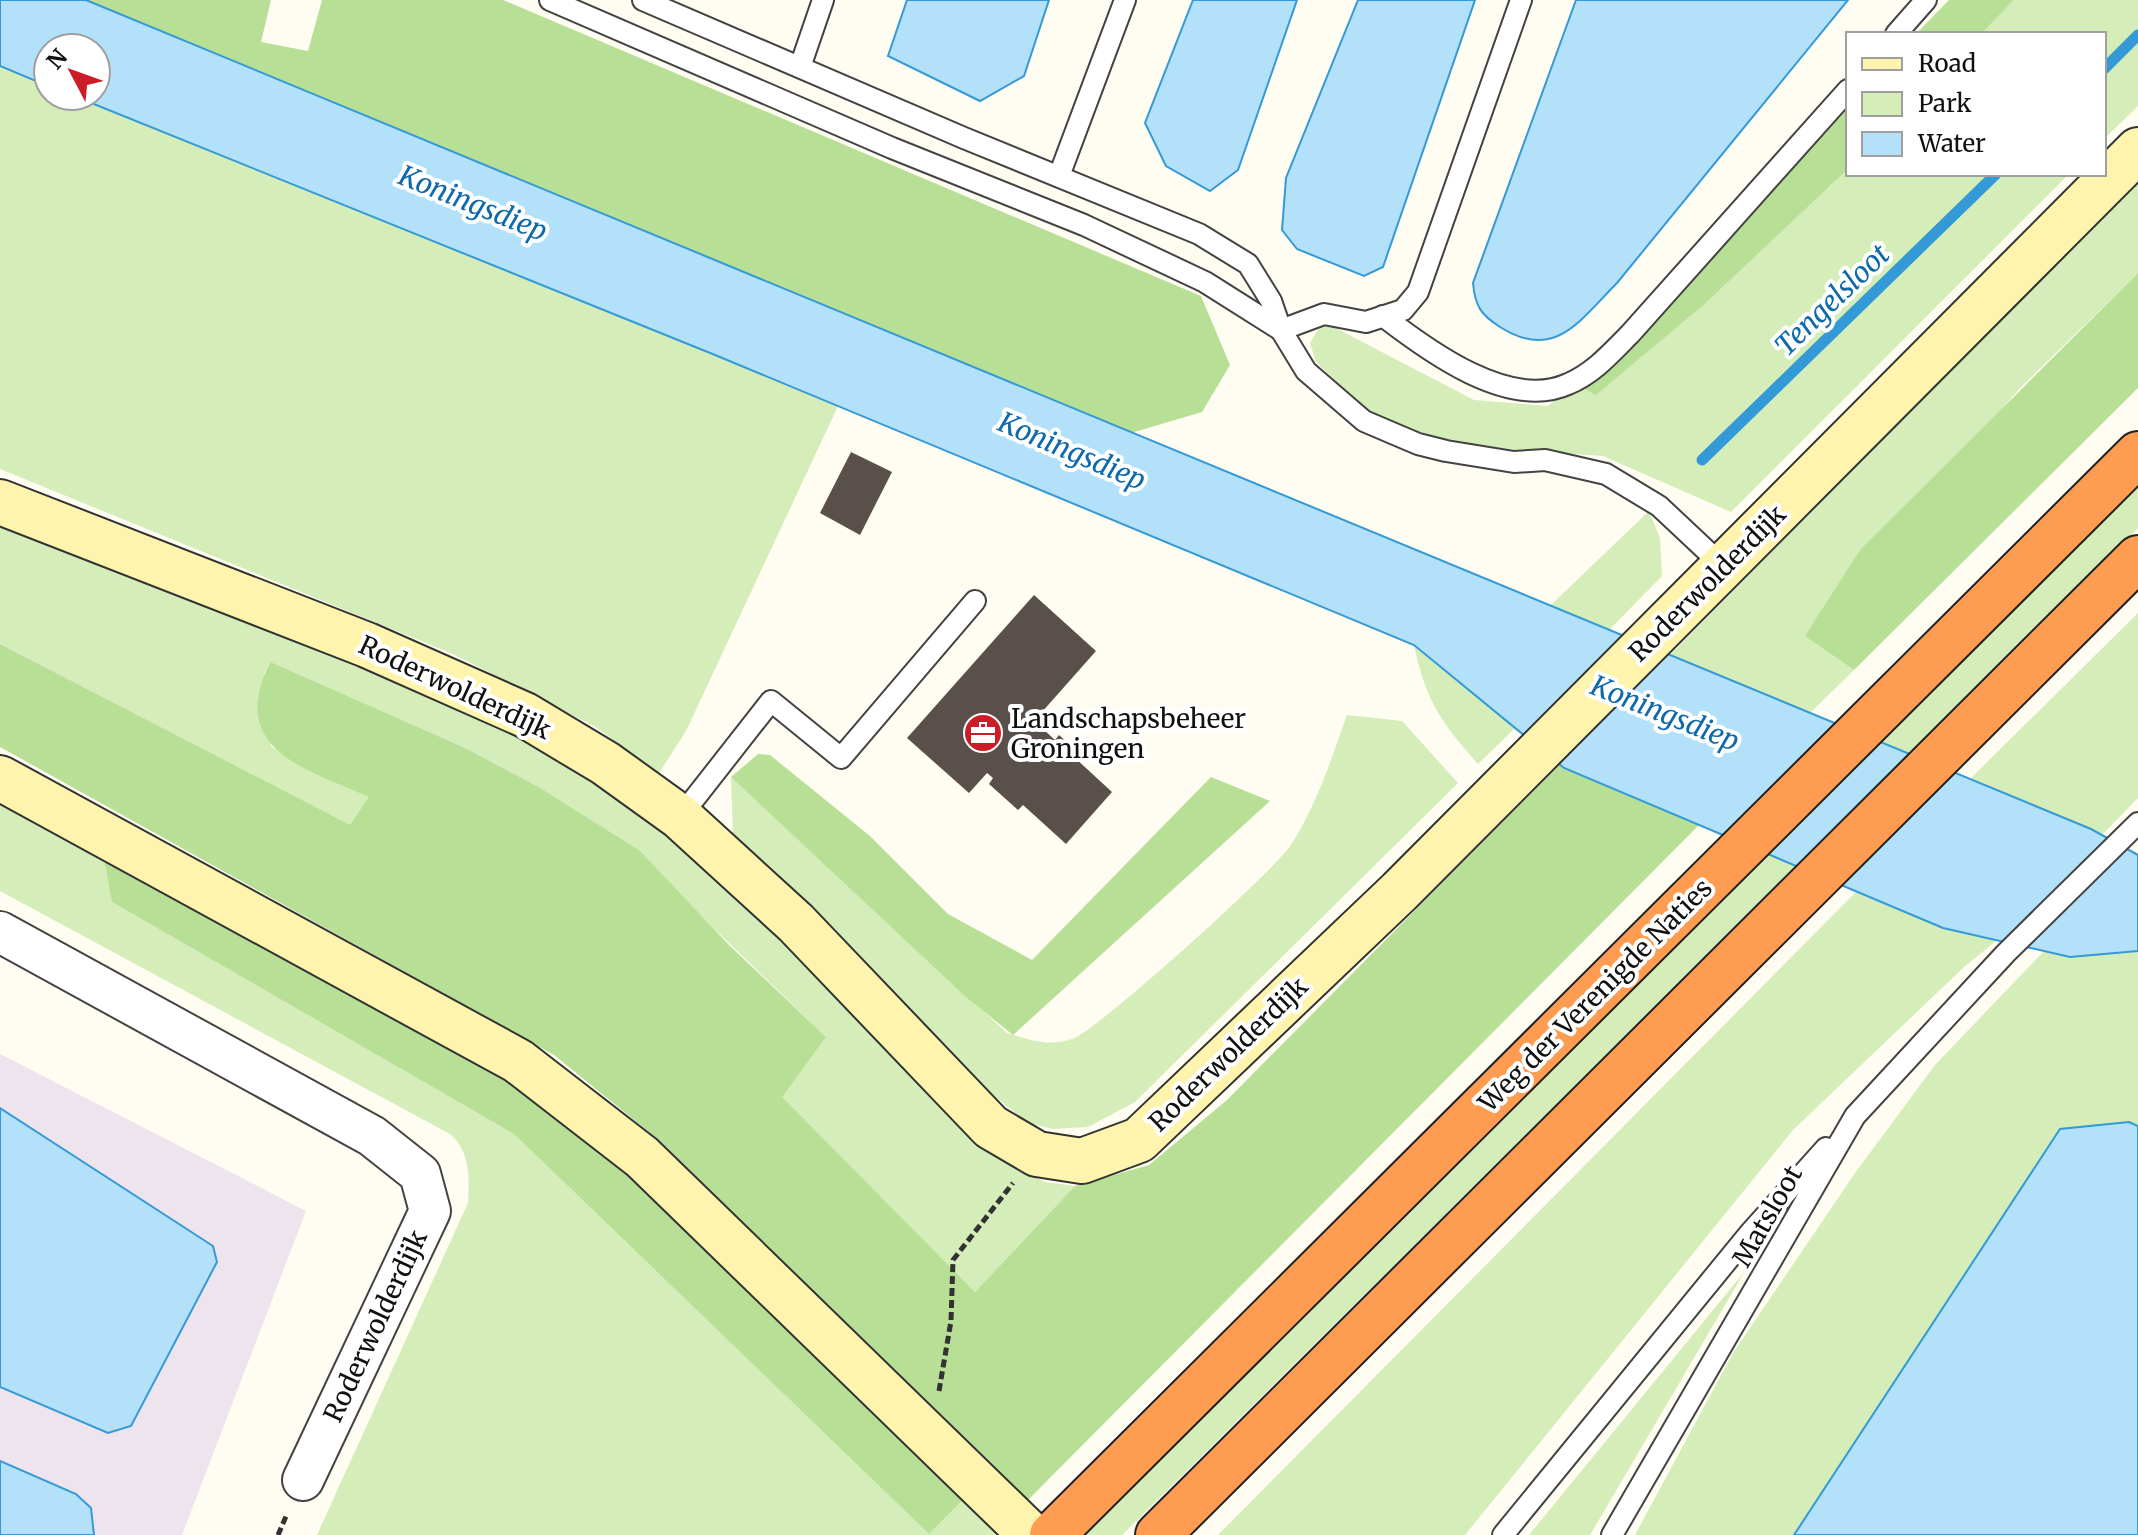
<svg xmlns="http://www.w3.org/2000/svg" width="2138" height="1535" font-family="Merriweather,serif">
	<style>
		.industrial { fill: #ede4ee }
		.green { fill: #d5edb8 }
		.forest { fill: #b8df96 }
		.water { fill: #b3e1fa; stroke: #3499d7; stroke-width: 2 }
		.lines { fill: none; stroke-linecap: round; stroke-linejoin: round }
		.stream { stroke: #3499d7; stroke-width: 11 }
		.building { fill: #59504b }
		.lane-casing { stroke: #434343; stroke-width: 24 }
		.street-casing { stroke: #434343; stroke-width: 44 }
		.secondary-casing { stroke: #323232; stroke-width: 48 }
		.highway-casing { stroke: #212121; stroke-width: 48 }
		.path { stroke: #323232; stroke-width: 5; stroke-dasharray: 8 4; stroke-linecap: butt }
		.lane { stroke: #fff; stroke-width: 20 }
		.street { stroke: #fff; stroke-width: 40 }
		.secondary { stroke: #fff4ad; stroke-width: 44 }
		.highway { stroke: #fe9d52; stroke-width: 44 }
		.labels { text-anchor: middle; dominant-baseline: central; stroke-width: 8; stroke-linejoin: round; paint-order: stroke }
		.street-label { font-size: 26px; fill: #101010; stroke: #fff }
		.poi-label { font-size: 26px; fill: #101010; stroke: #fff; text-anchor: start }
		.water-label { font-size: 28px; font-style: italic; fill: #0f6aac; stroke: #fff }
	</style>
	<rect width="100%" height="100%" fill="#fffcf2"/>
	<polygon class="industrial" points="0,1054 306,1211 182,1535 0,1535"/>
	<g class="green">
		<polygon points="2014,0 2138,0 2138,106 2104,139 2104,34 1981,34"/>
		<polygon points="0,66 48,86 48,96 74,96 838,406 686,731 659,773 594,726 453,654 0,469"/>
		<polygon points="1848,169 1848,174 2069,174 1731,512 1603,456 1459,446 1405,436 1369,413 1316,362 1310,343 1317,331 1328,324 1474,400 1547,406 1708,301"/>
		<polygon points="2138,181 2138,273 2019,389 1806,636 1854,670 1810,713 1670,655"/>
		<polygon points="2138,483 2138,528 1910,754 1878,741"/>
		<polygon points="1649,511 1660,538 1662,576 1610,629 1551,605"/>
		<polygon points="0,514 412,684 516,732 620,796 760,912 1023,1171 1045,1182 1075,1186 975,1292 781,1097 826,1037 697,912 580,815 463,747 269,663 264,674 271,746 310,771 370,797 350,826 0,644"/>
		<polygon points="2138,613 2138,798 2102,835 1971,778"/>
		<path d="M1414 645 1516 727 1478 764C1440 721 1426 701 1414 645Z"/>
		<path d="M1347 715 1402 721 1458 783 1135 1102 1088 1127 1053 1129 1028 1123 971 1077 836 930 733 836 731 777 1007 1033C1030 1040 1048 1047 1072 1039 1096 1032 1275 870 1291 845 1317 804 1331 760 1347 715Z"/>
		<path d="M0 792 102 849 112 902 514 1134 929 1534 967 1496 999 1530 994 1535H317L468 1203C469 1178 471 1152 450 1134L0 891Z"/>
		<polygon points="1766,852 1797,866 1122,1535 1080,1535"/>
		<polygon points="1857,891 1943,928 1996,941 1964,967 1793,1130 1465,1535 1218,1535"/>
		<polygon points="2044,951 2070,957 2138,951 2138,1126 2128,1122 2060,1129 1794,1535 1635,1535 1733,1353 1855,1173 1935,1065"/>
		<polygon points="1745,1271 1590,1535 1529,1535"/>
	</g>
	<g class="forest">
		<polygon points="86,0 271,0 261,42 308,51 322,0 503,0 1201,296 1230,365 1202,412 1131,433"/>
		<polygon points="1949,0 2014,0 1981,34 1916,34"/>
		<polygon points="1848,104 1848,169 1708,301 1596,395 1576,384"/>
		<polygon points="2138,273 2138,388 1854,670 1805,636 1860,550"/>
		<path d="M0 644 350 825 369 797C304 768 227 750 270 662L463 747 540 788 640 851 730 946 826 1037 782 1097 975 1292 1075 1186 1149 1165 1227 1100 1560 764 1700 824 1027 1501 660 1141 554 1055 0 747Z"/>
		<polygon points="758,754 770,755 870,836 948,914 1032,960 1211,777 1270,801 1013,1035 966,997 731,777"/>
		<polygon points="102,849 450,1042 588,1132 967,1496 929,1534 514,1134 112,902"/>
	</g>
	<g class="water">
		<polygon points="0,0 86,0 2091,829 2138,855 2138,951 2070,957 1943,928 1564,768 1414,645 715,355 74,96 96,96 96,48 48,48 48,86 0,66"/>
		<polygon points="907,0 1049,0 1024,76 980,101 888,56"/>
		<polygon points="1193,0 1297,0 1238,170 1210,191 1166,166 1145,123"/>
		<polygon points="1358,0 1475,0 1383,267 1364,276 1297,249 1282,230 1286,178"/>
		<path d="M1576 0H1848L1617 283C1580 320 1555 362 1500 327 1481 315 1475 306 1473 283Z"/>
		<polygon points="0,1108 213,1246 217,1262 131,1426 108,1433 0,1387"/>
		<polygon points="2129,1122 2138,1126 2138,1535 1794,1535 2060,1129"/>
		<polygon points="0,1461 76,1494 91,1508 94,1535 0,1535"/>
	</g>
	<g class="lines">
		<g class="stream">
			<polyline points="2104,69 2138,35"/>
			<polyline points="1702,460 1996,174"/>
		</g>
	</g>
	<g class="building">
		<polygon points="851,452 892,472 860,535 820,513"/>
		<polygon points="1034,595 1096,651 1034,721 1055,740 1059,735 1079,753 1074,757 1112,792 1066,844 1023,805 1018,810 989,784 993,778 987,773 969,793 907,738"/>
	</g>
	<g class="lines">
		<defs>
			<g id="lane">
				<polyline points="550,0 892,148 1084,225 1205,282 1281,330 1324,314 1366,322 1403,310 1418,292 1521,0"/>
				<polyline points="643,0 964,138 1199,234 1248,264 1271,301 1281,330 1306,371 1364,421 1418,444 1446,451 1514,462 1545,460 1606,474 1659,506 1724,567"/>
				<polyline points="1896,34 1926,0"/>
				<polyline points="800,67 823,0"/>
				<polyline points="1059,176 1125,0"/>
				<path d="M1383 316C1427 350 1509 411 1568 384 1594 373 1611 353 1630 334L1848 90"/>
				<polyline points="680,817 771,701 841,758 975,601"/>
				<polyline points="1503,1535 1749,1234 1826,1148"/>
				<polyline points="1612,1535 1855,1116 2006,953 2138,823"/>
			</g>
			<polyline id="street" points="0,932 372,1136 420,1174 430,1211 303,1480"/>
			<g id="secondary">
				<polyline points="0,502 367,645 525,715 605,763 680,817 796,923 991,1127 1037,1154 1082,1161 1139,1140 1400,891 2138,150"/>
				<polyline points="0,778 518,1061 642,1157 1031,1535"/>
			</g>
			<g id="highway">
				<polyline points="1052,1535 2138,454"/>
				<polyline points="1158,1535 2138,558"/>
			</g>
		</defs>
		<use href="#lane" class="lane-casing"/>
		<use href="#street" class="street-casing"/>
		<use href="#secondary" class="secondary-casing"/>
		<use href="#highway" class="highway-casing"/>
		<g class="path">
			<polyline points="939,1391 951,1321 953,1260 1013,1183"/>
			<polyline points="278,1535 287,1514"/>
		</g>
		<use href="#lane" class="lane"/>
		<use href="#street" class="street"/>
		<use href="#secondary" class="secondary"/>
		<use href="#highway" class="highway"/>
	</g>
	<defs>
		<symbol id="office-disc" viewBox="-11 -11 22 22"><circle r="9.5" fill="#cb1d28" stroke="#fff"/><path d="M-6-3h4V-5.5h4V-3h4V5H-6ZM-1-4.5V-3h2v-1.5ZM-6 0V1H6V0Z" fill="#fff"/></symbol>
	</defs>
	<g fill-rule="evenodd">
		<use href="#office-disc" x="961" y="711" width="44" height="44"/>
	</g>
	<g class="labels">
		<g class="street-label">
			<text transform="translate(1707 583) rotate(-45)">Roderwolderdijk</text>
			<text transform="translate(455 687) rotate(25)">Roderwolderdijk</text>
			<text transform="translate(1595 995) rotate(-45)">Weg der Verenigde Naties</text>
			<text transform="translate(1228 1054) rotate(-44)">Roderwolderdijk</text>
			<text transform="translate(1767 1216) rotate(-60)">Matsloot</text>
			<text transform="translate(375 1326) rotate(-65)">Roderwolderdijk</text>
		</g>
		<g class="poi-label">
			<text x="1011" y="718">Landschapsbeheer<tspan x="1011" dy="30">Groningen</tspan></text>
		</g>
		<g class="water-label">
			<text transform="translate(473 203) rotate(22)">Koningsdiep</text>
			<text transform="translate(1832 300) rotate(-44)">Tengelsloot</text>
			<text transform="translate(1072 451) rotate(23)">Koningsdiep</text>
			<text transform="translate(1665 713) rotate(22)">Koningsdiep</text>
		</g>
	</g>
	<rect x="1846" y="32" width="260" height="144" fill="#ffffff" stroke="#9f9f9f" stroke-width="2"/>
	<rect x="1862" y="58" width="40" height="12" fill="#fff4ad" stroke="#9f9f9f" stroke-width="2"/>
	<text x="1918" y="72" font-size="24" fill="#101010">Road</text>
	<rect x="1862" y="92" width="40" height="24" fill="#d5edb8" stroke="#9f9f9f" stroke-width="2"/>
	<text x="1918" y="112" font-size="24" fill="#101010">Park</text>
	<rect x="1862" y="132" width="40" height="24" fill="#b3e1fa" stroke="#9f9f9f" stroke-width="2"/>
	<text x="1918" y="152" font-size="24" fill="#101010">Water</text>
	<g transform="translate(72 72) rotate(311)"><circle r="38" fill="#ffffff" stroke="#9f9f9f" stroke-width="2"/>
	<path d="M0-6L14 30L0 20L-14 30Z" fill="#cb1d28"/>
	<text y="-12" font-size="22" font-weight="bold" text-anchor="middle" fill="#101010">N</text>
	</g>
</svg>
